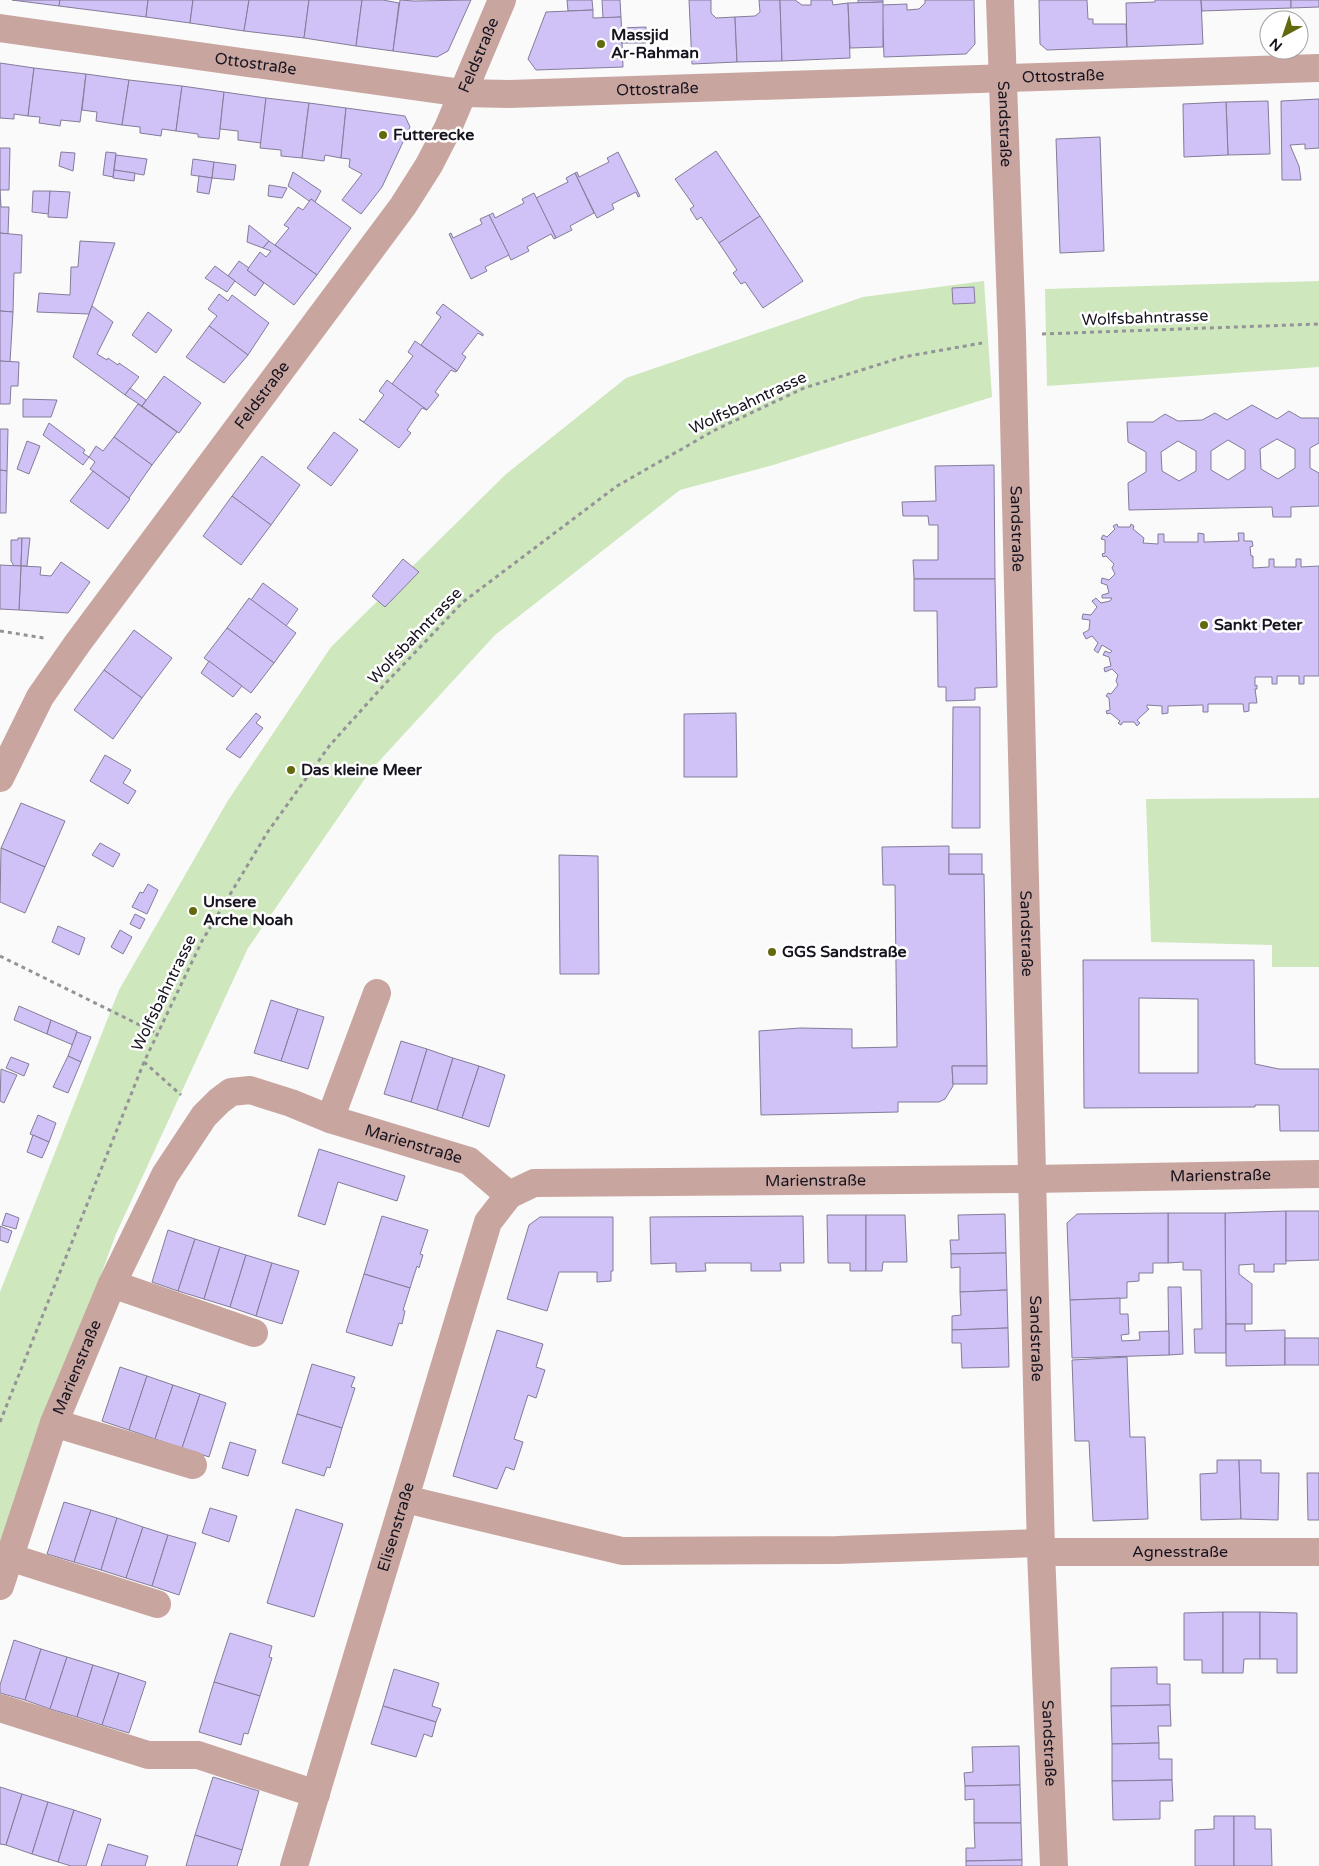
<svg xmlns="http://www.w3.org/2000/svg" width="1319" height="1866" font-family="'Varela Round',sans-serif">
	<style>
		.green { fill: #cee7bd }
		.building { fill: #d0c1f7; stroke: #847c99; fill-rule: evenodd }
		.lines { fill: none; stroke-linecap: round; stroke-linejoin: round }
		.path { stroke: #949398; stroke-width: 3; stroke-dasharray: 4 4; stroke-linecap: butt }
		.minor { stroke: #c9a5a0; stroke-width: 28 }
		.poi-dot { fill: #626a0d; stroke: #fff; stroke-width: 2 }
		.labels { text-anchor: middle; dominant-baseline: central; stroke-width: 5; stroke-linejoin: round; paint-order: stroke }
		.poi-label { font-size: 16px; font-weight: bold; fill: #17141f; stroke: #fff; text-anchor: start }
		.street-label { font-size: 16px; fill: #17141f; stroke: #fff }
	</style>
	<rect width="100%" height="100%" fill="#fafafa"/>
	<g class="green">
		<polygon points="984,281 992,397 773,465 680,490 495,635 371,770 248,948 116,1234 0,1548 0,1292 119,990 227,802 331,647 505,475 626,378 863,297"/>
		<polygon points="1319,281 1319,367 1047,386 1045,289"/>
		<polygon points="1319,798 1319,967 1272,967 1272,945 1151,942 1146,799"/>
	</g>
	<g class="building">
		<polygon points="12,0 60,0 59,6"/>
		<polygon points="60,0 148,0 146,17 59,6"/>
		<polygon points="148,0 193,0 190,23 146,17"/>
		<polygon points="193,0 249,0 244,31 190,23"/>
		<polygon points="249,0 309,0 304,38 244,31"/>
		<polygon points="309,0 362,0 356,46 304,38"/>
		<polygon points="362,0 383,0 399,3 393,51 356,46"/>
		<polygon points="400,0 414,1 471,0 448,51 437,57 393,51"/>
		<polygon points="567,0 592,0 593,10 568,11"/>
		<polygon points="602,0 620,0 621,17 603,18"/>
		<polygon points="689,0 711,0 711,13 716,18 735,17 737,62 692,64"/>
		<polygon points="759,0 780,0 782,61 737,62 735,17 755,16 760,12"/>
		<polygon points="780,0 795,0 802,5 811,5 811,0 832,0 833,5 848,3 850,58 782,61"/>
		<polygon points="858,0 883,0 883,2 858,3"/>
		<polygon points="925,0 974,0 975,44 966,54 884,57 882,5 907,4 907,10 919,9 925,3"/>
		<polygon points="1039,0 1087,0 1088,19 1093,19 1093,24 1126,24 1127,47 1047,50 1040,44"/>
		<polygon points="1155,0 1201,0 1203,44 1127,47 1126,3 1155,2"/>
		<polygon points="1201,0 1291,0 1291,8 1202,11"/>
		<polygon points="1291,0 1319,0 1319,7 1291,8"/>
		<polygon points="883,2 883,47 850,48 848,3"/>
		<polygon points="593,10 593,18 621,17 623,67 536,70 528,59 546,12"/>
		<polygon points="646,27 646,43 621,43 621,28"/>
		<polygon points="0,63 34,68 28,116 14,114 14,119 0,118"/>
		<polygon points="34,68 86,74 80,122 61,120 60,126 39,123 40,117 28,116"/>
		<polygon points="86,74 129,80 122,125 96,121 97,112 82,110"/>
		<polygon points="129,80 182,86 176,131 162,129 161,136 140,133 140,127 122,125"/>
		<polygon points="182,86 224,92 219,139 198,137 198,134 176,131"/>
		<polygon points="224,92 266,98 261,143 238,140 238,131 220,129"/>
		<polygon points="266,98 309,103 302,158 281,156 281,150 260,148"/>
		<polygon points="1319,99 1319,148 1305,149 1305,144 1290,145 1299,166 1301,180 1282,180 1281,101"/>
		<polygon points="1268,101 1270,154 1228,155 1226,102"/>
		<polygon points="1226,102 1228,155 1184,157 1183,104"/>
		<polygon points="309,103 346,108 341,158 325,155 324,161 302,158"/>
		<polygon points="346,108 405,116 410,127 382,187 361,214 342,200 362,174 349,167 350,159 341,158"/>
		<polygon points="1100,137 1104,251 1060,253 1056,139"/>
		<polygon points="0,148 10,148 9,190 0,190"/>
		<polygon points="716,151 760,216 719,243 701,217 697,220 690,209 694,206 675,179"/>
		<polygon points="61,152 75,153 73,171 59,166"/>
		<polygon points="106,152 116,153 113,177 103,175"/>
		<polygon points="618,152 640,196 638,197 636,192 612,204 614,209 597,218 575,173 577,172 579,177 609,162 607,158"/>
		<polygon points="116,155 147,159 144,175 114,170"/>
		<polygon points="193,159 214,162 212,178 191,175"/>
		<polygon points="214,162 236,165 234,180 212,178"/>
		<polygon points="114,170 135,173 134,181 113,178"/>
		<polygon points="293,172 321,191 315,202 311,199 309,201 288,186"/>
		<polygon points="575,173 594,213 570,226 572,230 556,238 536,198 568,182 566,178"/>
		<polygon points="199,176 212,178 209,194 197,192"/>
		<polygon points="269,185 287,188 282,198 268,196"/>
		<polygon points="0,190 1,207 9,207 8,234 0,233"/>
		<polygon points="33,191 50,191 49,214 32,212"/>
		<polygon points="50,191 70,192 67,218 48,217"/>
		<polygon points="534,193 556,238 554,239 551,234 527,247 529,251 511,260 489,215 493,213 495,218 524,203 522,199"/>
		<polygon points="311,199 351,228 317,275 275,245 289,228 284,225 298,207 303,210"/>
		<polygon points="489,215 509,255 485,267 487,271 471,279 449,234 451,233 453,238 482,224 480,219"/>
		<polygon points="760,216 803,281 763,308 745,282 741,284 733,273 737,270 719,243"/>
		<polygon points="249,225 269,241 263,248 247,242"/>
		<polygon points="0,233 22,235 21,273 14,273 13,312 0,311"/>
		<polygon points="80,241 115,243 89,314 37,312 39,293 70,295 71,267 78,267"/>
		<polygon points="269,241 317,275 294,305 247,270 260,252 266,257 271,251 263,248"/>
		<polygon points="239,261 249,268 247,270 264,283 255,296 228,276"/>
		<polygon points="215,266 235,281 227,292 205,278"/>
		<polygon points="974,287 975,303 953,304 952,288"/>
		<polygon points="219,294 228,301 232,295 269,323 248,355 209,326 217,316 208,309"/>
		<polygon points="443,304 483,334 483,336 478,333 462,354 466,357 457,371 421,345 441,317 436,313"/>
		<polygon points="92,306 113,322 97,354 107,360 108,358 118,365 119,363 139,377 125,395 73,357"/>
		<polygon points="0,311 13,312 10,362 0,361"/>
		<polygon points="148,312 172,330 156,353 132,335"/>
		<polygon points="209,326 248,355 224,383 186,357"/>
		<polygon points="415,341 457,371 455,372 451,370 435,392 439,395 427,410 392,384 413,356 408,352"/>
		<polygon points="0,361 19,362 18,386 11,386 10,404 0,404"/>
		<polygon points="164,376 201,403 179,433 142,406"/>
		<polygon points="387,380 427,410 422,408 407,430 411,433 399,448 359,419 364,422 384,395 379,391"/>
		<polygon points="130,388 146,400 142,406 125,395"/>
		<polygon points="23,399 57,400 51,417 23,417"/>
		<polygon points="138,404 177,432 152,465 114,437"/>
		<path d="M1252 405 1277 419 1289 411 1301 418H1319V443L1310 448V468L1319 473V506L1291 507V517H1273L1272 507 1129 510 1128 483 1146 472V452L1128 442 1127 422H1153L1165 414 1178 421 1202 420 1215 413 1227 420ZM1277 439 1295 449V468L1278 479 1261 469 1260 449ZM1228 440 1245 450V469L1228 480 1211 470V451ZM1178 441 1196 451V471L1179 481 1162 471 1161 452Z"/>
		<polygon points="49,423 85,450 83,453 89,457 83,465 43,435"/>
		<polygon points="0,429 8,429 7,471 0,470"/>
		<polygon points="334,432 358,450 331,486 307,468"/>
		<polygon points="114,437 152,465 129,498 90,469 95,462 89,457 96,446 103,451"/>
		<polygon points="27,441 40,446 29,474 17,469"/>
		<polygon points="262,456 300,485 271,525 232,496"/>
		<polygon points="994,465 995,579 914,579 913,560 938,560 938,525 929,525 928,516 903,516 902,502 936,501 935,466"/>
		<polygon points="0,470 7,471 6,513 0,513"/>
		<polygon points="93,471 130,499 108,529 70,501"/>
		<polygon points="232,496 271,525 241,565 203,536"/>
		<polygon points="1117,524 1118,527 1130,527 1131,524 1134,526 1133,529 1144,538 1143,543 1158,544 1158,534 1164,534 1164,542 1198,542 1198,533 1204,534 1204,542 1239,541 1238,533 1244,533 1244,541 1252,541 1253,546 1250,547 1251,556 1253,556 1253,568 1269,567 1269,559 1274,559 1274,567 1296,567 1296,559 1301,559 1301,567 1319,566 1319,676 1304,676 1304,684 1299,684 1299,676 1277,676 1277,684 1272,684 1272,677 1255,677 1255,686 1257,685 1257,689 1255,689 1257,703 1249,703 1249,711 1244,712 1243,704 1208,704 1208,712 1203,712 1203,705 1168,706 1168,713 1162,714 1162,706 1147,705 1147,708 1149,709 1137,720 1140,723 1137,726 1134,722 1123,722 1121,725 1118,723 1120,721 1110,713 1107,714 1106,711 1110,710 1109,698 1106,696 1108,693 1111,694 1118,685 1116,681 1118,675 1112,669 1105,672 1104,668 1111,666 1109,657 1103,655 1105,651 1110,653 1112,651 1102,645 1098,653 1094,650 1098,643 1092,636 1086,639 1083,633 1089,630 1090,620 1082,619 1083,614 1091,615 1097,607 1092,601 1096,598 1101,603 1110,601 1112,598 1102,598 1102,595 1109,593 1107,585 1101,583 1102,578 1109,580 1115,574 1112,568 1114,564 1106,556 1103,557 1102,554 1105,553 1105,540 1101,539 1103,535 1107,537 1115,529 1113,526"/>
		<polygon points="18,538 22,538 21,566 14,566 11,561 11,540 18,540"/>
		<polygon points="22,538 30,538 27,566 21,566"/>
		<polygon points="403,559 419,572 385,607 372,596"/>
		<polygon points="61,562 90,582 68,613 19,610 21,566 41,567 40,575 51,576"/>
		<polygon points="0,565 21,566 19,610 0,609"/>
		<polygon points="914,579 995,579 997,687 975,688 975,700 946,701 946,687 938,687 937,611 914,611"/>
		<polygon points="263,583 298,609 286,626 251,600"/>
		<polygon points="249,598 296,633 274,663 227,628"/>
		<polygon points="227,628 274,663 251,693 204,658"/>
		<polygon points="134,630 172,658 142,698 104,670"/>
		<polygon points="209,661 242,686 233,697 201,673"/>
		<polygon points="104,670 142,698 113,739 74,710"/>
		<polygon points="953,707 980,707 980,828 952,828"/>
		<polygon points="256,713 261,717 256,723 263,728 240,758 226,749"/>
		<polygon points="736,713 737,777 684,777 684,714"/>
		<polygon points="105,755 131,770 123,783 136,791 128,804 90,781"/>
		<polygon points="21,803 65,821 45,867 1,848"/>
		<polygon points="100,843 120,854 113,867 92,855"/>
		<polygon points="949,846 949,874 984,874 987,1066 952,1066 953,1086 945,1099 939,1102 898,1102 898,1112 761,1115 759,1031 800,1028 852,1029 852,1048 897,1047 895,885 883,885 882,847"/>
		<polygon points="1,848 45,867 25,913 0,902"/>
		<rect x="949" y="854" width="33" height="20"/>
		<polygon points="559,855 598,856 599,974 560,974"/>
		<polygon points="148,884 158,890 147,914 132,907 140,892 143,893"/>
		<polygon points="135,914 145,919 140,929 130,924"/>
		<polygon points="58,926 85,938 79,955 52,942"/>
		<polygon points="120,930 132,937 123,954 111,947"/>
		<path d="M1083 960H1254L1255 1064 1279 1069H1319V1131H1280L1279 1105H1255V1107L1084 1108ZM1139 998 1198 999V1073H1139Z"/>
		<polygon points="271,1000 298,1009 281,1061 254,1053"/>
		<polygon points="19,1006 51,1020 47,1034 14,1020"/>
		<polygon points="298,1009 324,1017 308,1069 281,1061"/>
		<polygon points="51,1020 77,1031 73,1045 47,1034"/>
		<polygon points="77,1032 91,1037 81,1062 68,1056"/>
		<polygon points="401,1041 427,1049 411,1102 384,1094"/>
		<polygon points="427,1049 453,1058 437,1110 411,1102"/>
		<polygon points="68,1056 81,1062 68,1093 53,1087"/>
		<polygon points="11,1057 29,1064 24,1076 6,1068"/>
		<polygon points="453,1058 479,1066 462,1118 437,1110"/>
		<polygon points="479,1066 505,1075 489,1127 462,1118"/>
		<polygon points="952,1066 987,1066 987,1084 953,1084"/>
		<polygon points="1,1069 17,1075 4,1103 0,1101"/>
		<polygon points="38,1115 56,1123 49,1142 30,1134"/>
		<polygon points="33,1135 49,1142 42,1158 27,1152"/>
		<polygon points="319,1149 405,1176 397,1201 338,1182 325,1225 298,1216"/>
		<polygon points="1286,1211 1286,1264 1274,1264 1274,1272 1254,1272 1254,1264 1239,1265 1239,1274 1252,1284 1252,1324 1226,1324 1225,1213"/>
		<polygon points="1286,1211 1319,1211 1319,1260 1286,1261"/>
		<polygon points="6,1213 19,1218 16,1229 2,1225"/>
		<polygon points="1168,1213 1225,1213 1226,1353 1195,1353 1194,1329 1202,1329 1201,1270 1183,1270 1183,1262 1168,1263"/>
		<polygon points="1168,1213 1168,1263 1153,1263 1153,1273 1139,1273 1139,1281 1127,1282 1127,1298 1070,1300 1067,1223 1077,1214"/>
		<polygon points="1005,1214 1006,1253 951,1254 950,1240 959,1240 958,1215"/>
		<polygon points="827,1215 866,1215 866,1271 850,1271 850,1263 828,1263"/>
		<polygon points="866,1215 905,1215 907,1262 883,1262 882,1271 866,1271"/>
		<polygon points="382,1216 428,1230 420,1254 423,1255 419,1268 417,1266 410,1288 364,1274"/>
		<polygon points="803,1216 804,1263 780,1263 781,1271 751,1271 751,1263 705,1263 706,1271 676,1272 676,1263 651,1264 650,1217"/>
		<polygon points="540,1217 613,1217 613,1271 611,1271 611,1281 597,1282 597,1272 559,1272 547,1311 507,1299 529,1225"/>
		<polygon points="0,1226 12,1231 8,1243 0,1240"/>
		<polygon points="168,1230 195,1239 178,1291 152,1282"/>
		<polygon points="195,1239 220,1247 204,1299 178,1291"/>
		<polygon points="220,1247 246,1255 230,1307 204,1299"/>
		<polygon points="1006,1253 1007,1290 960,1292 960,1267 951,1268 951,1254"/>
		<polygon points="246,1255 272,1263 256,1316 230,1307"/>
		<polygon points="272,1263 299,1271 282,1324 256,1316"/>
		<polygon points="364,1274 410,1288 403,1310 405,1311 402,1324 399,1323 392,1346 346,1332"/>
		<polygon points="1168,1287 1181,1287 1183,1354 1169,1355"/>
		<polygon points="1007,1290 1008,1328 952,1330 952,1316 961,1315 960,1292"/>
		<polygon points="1120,1298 1120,1314 1128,1314 1129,1334 1121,1335 1122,1341 1140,1340 1139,1332 1169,1331 1169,1355 1072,1358 1070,1300"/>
		<polygon points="1226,1324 1245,1324 1245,1331 1285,1330 1285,1365 1226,1366"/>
		<polygon points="1008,1328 1009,1367 962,1368 961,1343 952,1343 952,1330"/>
		<polygon points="497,1330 543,1344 536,1367 545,1370 536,1398 528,1395 514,1439 523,1442 514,1470 506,1467 497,1489 453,1476"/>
		<rect x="1285" y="1338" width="34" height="27"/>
		<polygon points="1127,1357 1130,1437 1145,1437 1148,1519 1093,1521 1089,1441 1075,1441 1072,1360"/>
		<polygon points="312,1364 355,1377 351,1387 355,1388 342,1428 297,1414"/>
		<polygon points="120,1367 147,1376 129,1430 102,1421"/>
		<polygon points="147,1376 173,1385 155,1439 129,1430"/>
		<polygon points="173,1385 200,1394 182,1448 155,1439"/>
		<polygon points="200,1394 226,1403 209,1457 182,1448"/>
		<polygon points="297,1414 342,1428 330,1468 327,1467 324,1476 282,1463"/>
		<polygon points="230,1442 256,1450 248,1476 222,1468"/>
		<polygon points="1217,1460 1239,1460 1241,1519 1201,1520 1200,1474 1217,1473"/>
		<polygon points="1239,1460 1261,1460 1261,1473 1279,1473 1278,1520 1241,1519"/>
		<polygon points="1307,1473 1319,1473 1319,1520 1308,1520"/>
		<polygon points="64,1502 91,1510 74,1562 47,1554"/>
		<polygon points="210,1508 237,1516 229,1542 202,1533"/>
		<polygon points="296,1509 343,1524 314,1617 267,1603"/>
		<polygon points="91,1510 117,1518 101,1570 74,1562"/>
		<polygon points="117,1518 143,1527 126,1578 101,1570"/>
		<polygon points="143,1527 168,1535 152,1586 126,1578"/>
		<polygon points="168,1535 196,1543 179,1595 152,1586"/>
		<polygon points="1223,1612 1223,1673 1202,1673 1202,1660 1184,1660 1184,1613"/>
		<polygon points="1223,1612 1260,1612 1260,1659 1244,1659 1243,1673 1223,1673"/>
		<polygon points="1260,1612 1297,1613 1297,1673 1277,1673 1277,1659 1260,1659"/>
		<polygon points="230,1633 272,1646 269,1657 272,1658 260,1696 214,1682"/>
		<polygon points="14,1640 41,1649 25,1700 0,1693 0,1685"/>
		<polygon points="41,1649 67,1657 50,1709 25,1700"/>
		<polygon points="67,1657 93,1665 77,1717 50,1709"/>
		<polygon points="93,1665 119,1673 102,1725 77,1717"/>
		<polygon points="1157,1667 1157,1684 1170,1684 1170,1705 1111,1706 1111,1668"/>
		<polygon points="394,1669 439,1683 432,1706 441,1709 436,1722 383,1706"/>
		<polygon points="119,1673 146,1682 129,1733 102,1725"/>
		<polygon points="214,1682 260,1696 248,1734 244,1733 241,1745 199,1732"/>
		<polygon points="1170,1705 1171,1726 1158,1726 1159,1743 1112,1744 1111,1706"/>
		<polygon points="383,1706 436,1722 432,1737 424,1734 416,1757 371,1744"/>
		<polygon points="1159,1743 1159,1759 1172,1759 1172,1780 1112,1781 1112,1744"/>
		<polygon points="1019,1746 1020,1785 965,1786 964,1773 973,1772 972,1747"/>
		<polygon points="213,1777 259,1791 242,1850 195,1835"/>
		<polygon points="1172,1780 1173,1801 1160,1801 1160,1819 1113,1820 1112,1781"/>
		<polygon points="1020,1785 1021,1823 974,1823 974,1799 965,1800 965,1786"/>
		<polygon points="0,1787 22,1794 6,1845 0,1844"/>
		<polygon points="22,1794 48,1802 32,1854 6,1845"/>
		<polygon points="48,1802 74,1810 58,1862 32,1854"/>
		<polygon points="74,1810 101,1819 86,1866 71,1866 58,1862"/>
		<polygon points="1214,1816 1234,1816 1234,1866 1195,1866 1195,1830 1214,1829"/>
		<polygon points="1234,1816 1255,1816 1255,1829 1271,1829 1272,1866 1234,1866"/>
		<polygon points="974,1823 1021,1823 1022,1860 966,1861 966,1848 975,1848"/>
		<polygon points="195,1835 242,1850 237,1866 186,1866"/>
		<polygon points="108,1844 148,1856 145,1866 101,1866"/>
		<polygon points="1022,1860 1022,1866 966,1866 966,1861"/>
	</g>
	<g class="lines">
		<g class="path">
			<polyline points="1042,334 1319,324"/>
			<polyline points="0,631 44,638"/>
			<polyline points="0,956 158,1034"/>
			<polyline points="144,1062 181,1095"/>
			<polyline points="0,1422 144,1062 202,941 267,833 330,745 384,685 463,602 617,486 715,430 804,388 903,357 982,343"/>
		</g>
		<g class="minor">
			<path id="s1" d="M1000 0 1012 335 1041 1552 1054 1866"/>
			<path id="s2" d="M0 28 462 93 509 94 1319 68"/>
			<path id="s3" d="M0 778 40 697 77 644 403 206 429 165 448 128 502 0"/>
			<polyline points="330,1119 377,993"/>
			<polyline points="112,1284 254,1333"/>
			<polyline points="54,1423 193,1465"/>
			<polyline points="405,1499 622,1551 837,1550 1041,1543"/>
			<path id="s4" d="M1041 1552H1319"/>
			<polyline points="9,1557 157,1604"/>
			<path id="s5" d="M0 1586 54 1423 112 1284 165 1175 204 1116 219 1101 231 1092 250 1090 291 1103 330 1119 469 1161 509 1195"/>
			<polyline points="0,1708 148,1755 198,1755 316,1794"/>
			<path id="s6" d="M294 1866 488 1222 509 1195 534 1183 1032 1179 1319 1174"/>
		</g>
	</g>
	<g class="poi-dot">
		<circle cx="601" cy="44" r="5"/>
		<circle cx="383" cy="135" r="5"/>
		<circle cx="1204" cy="625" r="5"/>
		<circle cx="291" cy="770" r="5"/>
		<circle cx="193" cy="911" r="5"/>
		<circle cx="772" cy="952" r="5"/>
	</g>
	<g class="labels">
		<g class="poi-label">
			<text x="611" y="35">Massjid<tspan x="611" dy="18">Ar-Rahman</tspan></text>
			<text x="393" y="135">Futterecke</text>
			<text x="1214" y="625">Sankt Peter</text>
			<text x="301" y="770">Das kleine Meer</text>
			<text x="203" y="902">Unsere<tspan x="203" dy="18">Arche Noah</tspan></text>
			<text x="782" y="952">GGS Sandstraße</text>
		</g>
		<g class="street-label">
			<text stroke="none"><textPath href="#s3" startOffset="870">Feldstraße</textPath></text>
			<text stroke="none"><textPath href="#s2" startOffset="258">Ottostraße</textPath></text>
			<text stroke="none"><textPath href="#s2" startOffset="1068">Ottostraße</textPath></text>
			<text stroke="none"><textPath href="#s2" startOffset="662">Ottostraße</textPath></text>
			<text stroke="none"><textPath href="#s1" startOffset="124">Sandstraße</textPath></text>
			<text transform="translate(1145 318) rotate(-2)">Wolfsbahntrasse</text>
			<text stroke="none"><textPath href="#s3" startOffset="465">Feldstraße</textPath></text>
			<text transform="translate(748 403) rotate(-25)">Wolfsbahntrasse</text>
			<text stroke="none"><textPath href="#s1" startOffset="529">Sandstraße</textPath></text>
			<text transform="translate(415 636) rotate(-46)">Wolfsbahntrasse</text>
			<text stroke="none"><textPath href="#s1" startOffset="934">Sandstraße</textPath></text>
			<text transform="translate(164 993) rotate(-64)">Wolfsbahntrasse</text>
			<text stroke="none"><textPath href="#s5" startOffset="742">Marienstraße</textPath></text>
			<text stroke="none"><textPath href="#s6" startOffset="1421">Marienstraße</textPath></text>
			<text stroke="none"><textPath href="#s6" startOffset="1016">Marienstraße</textPath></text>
			<text stroke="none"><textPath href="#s1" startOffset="1339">Sandstraße</textPath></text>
			<text stroke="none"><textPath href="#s5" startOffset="232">Marienstraße</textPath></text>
			<text stroke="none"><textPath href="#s6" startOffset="354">Elisenstraße</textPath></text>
			<text stroke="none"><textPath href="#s4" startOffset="139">Agnesstraße</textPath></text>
			<text stroke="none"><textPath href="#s1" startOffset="1744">Sandstraße</textPath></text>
		</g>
	</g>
	<g transform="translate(1284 35) rotate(220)"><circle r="24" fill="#ffffff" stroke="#a2a1a5"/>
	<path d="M0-4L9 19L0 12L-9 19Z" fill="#626a0d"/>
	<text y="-8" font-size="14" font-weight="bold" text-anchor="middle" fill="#17141f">N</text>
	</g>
</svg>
